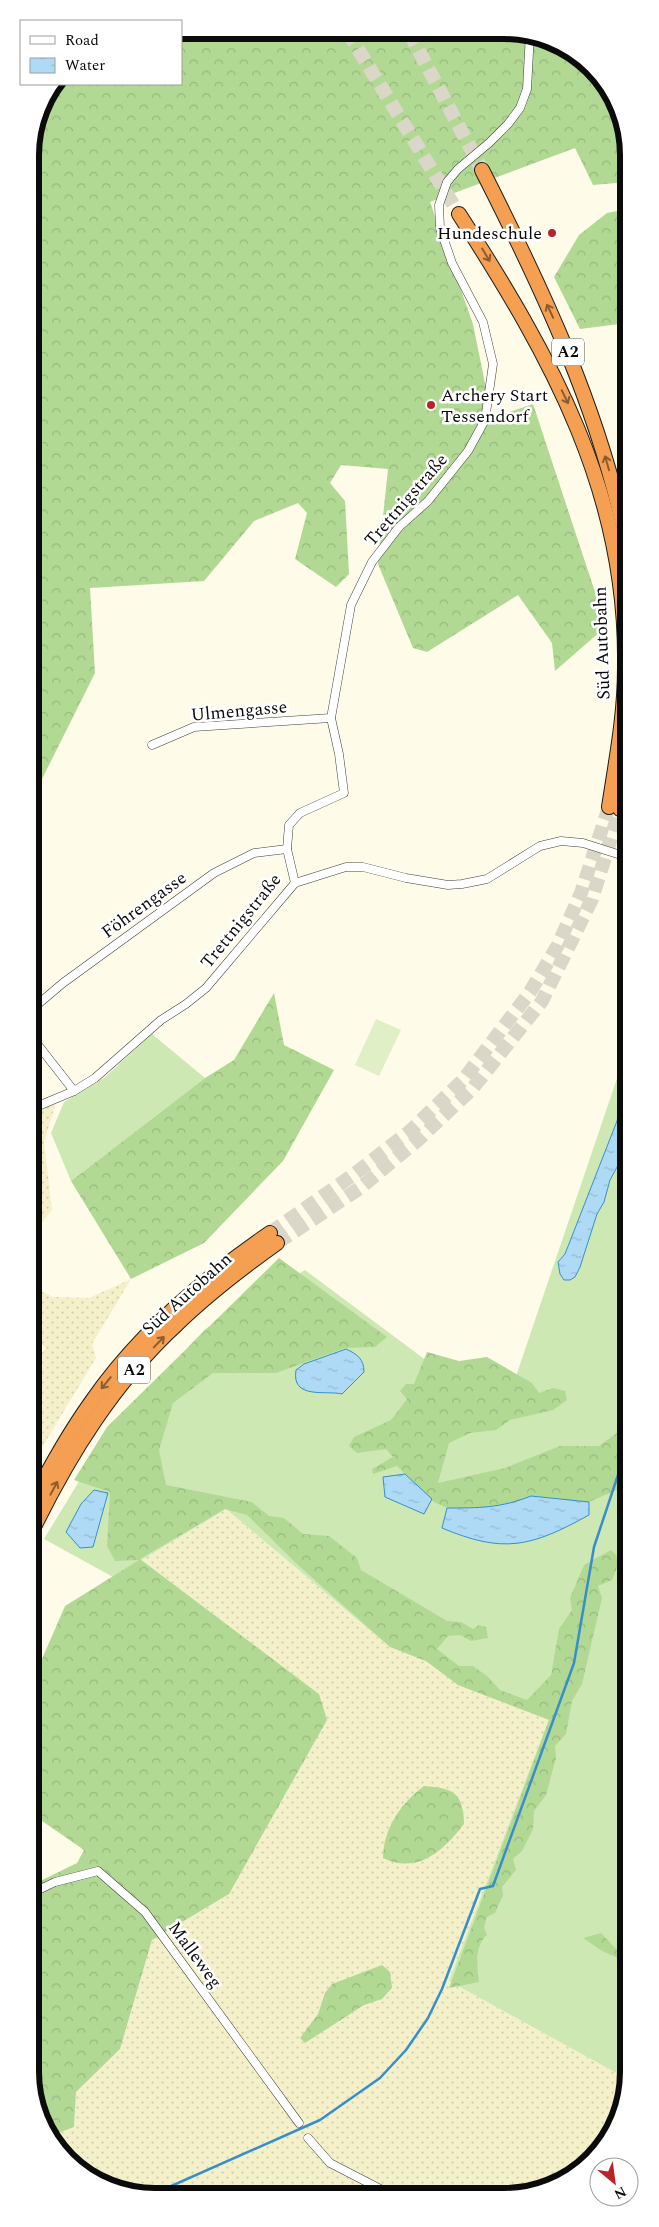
<svg xmlns="http://www.w3.org/2000/svg" width="659" height="2227" font-family="Spectral,serif">
	<style>
		.farmland { fill: url(#farmland-dots) }
		.grass { fill: #cee8b4 }
		.forest { fill: url(#forest-crowns) }
		.pitch { fill: #e0efc6 }
		.water { fill: url(#water-ripples); stroke: #368ecc }
		.lines { fill: none; stroke-linecap: round; stroke-linejoin: round }
		.stream { stroke: #368ecc; stroke-width: 2.5 }
		.motorway-tunnel { stroke: #dad7c8; stroke-width: 14; stroke-dasharray: 14 7; stroke-linecap: butt }
		.minor-casing { stroke: #3e3e3e; stroke-width: 9 }
		.motorway-casing { stroke: #1c1c1c; stroke-width: 16 }
		.minor { stroke: #fff; stroke-width: 8 }
		.motorway { stroke: #f49f52; stroke-width: 14 }
		.oneway { stroke: #8b5c32 }
		.poi-dot { fill: #ba2429; stroke: #fff; stroke-width: 2 }
		.labels { text-anchor: middle; dominant-baseline: central; stroke-width: 5; stroke-linejoin: round; paint-order: stroke }
		.shield { fill: #fff; stroke: #545454; stroke-width: 1 }
		.shield-label { font-size: 16px; font-weight: bold; fill: #0b0b0b }
		.poi-label { font-size: 18px; fill: #0b0b0b; stroke: #fff; text-anchor: end }
		.street-label { font-size: 18px; fill: #0b0b0b; stroke: #fff }
		.rim { fill: none; stroke: #0b0b0b; stroke-width: 6 }
	</style>
	<defs>
		<pattern id="farmland-dots" width="8" height="8" patternUnits="userSpaceOnUse" patternTransform="scale(1.25)"><rect width="8" height="8" fill="#f4f1ca"/><path d="M2 2h.1M6 6h.1" fill="none" stroke="#d0cdac" stroke-width="1.8" stroke-linecap="round"/></pattern>
		<pattern id="forest-crowns" width="20" height="18" patternUnits="userSpaceOnUse" patternTransform="scale(1.25)"><rect width="20" height="18" fill="#b1d993"/><path d="M2 6a3 3 0 1 1 6 0M12 15a3 3 0 1 1 6 0" fill="none" stroke="#97b97d"/></pattern>
		<pattern id="water-ripples" width="26" height="14" patternUnits="userSpaceOnUse" patternTransform="scale(1.25)"><rect width="26" height="14" fill="#aedaf6"/><path d="M2 4q2-2 4 0t4 0M15 11q2-2 4 0t4 0" fill="none" stroke="#94bad2"/></pattern>
	</defs>
	<rect width="100%" height="100%" fill="#fffbe9"/>
	<g class="farmland">
		<polygon points="56,1103 44,1142 52,1210 31,1236 31,1114"/>
		<polygon points="131,1279 92,1344 96,1358 32,1464 32,1364 46,1348 32,1337 31,1286 53,1297 89,1298"/>
		<polygon points="226,1509 390,1647 426,1661 458,1685 549,1720 449,1981 629,2080 620,2120 598,2154 567,2180 528,2195 131,2195 67,2161 53,2135 74,2127 76,2092 120,2049 152,1940 229,1894 319,1694 140,1559"/>
	</g>
	<g class="grass">
		<polygon points="152,1034 205,1078 71,1181 51,1133 64,1102 104,1078"/>
		<polygon points="628,1046 629,2080 449,1981 549,1719 458,1685 426,1661 390,1647 226,1509 113,1577 44,1539 109,1432 205,1329 305,1270 423,1358 515,1379"/>
	</g>
	<g class="forest">
		<polygon points="181,30 529,32 593,67 627,131 627,182 593,185 575,148 430,202 473,324 492,418 533,404 595,592 602,630 555,671 552,643 518,595 427,652 413,648 378,564 388,469 341,465 330,483 345,501 349,574 336,587 295,559 307,513 298,503 254,521 204,581 90,588 95,673 31,801 30,147 40,107 55,84 181,84"/>
		<polygon points="627,209 627,323 580,329 554,277 579,235 607,213"/>
		<polygon points="274,993 284,1045 334,1070 283,1161 204,1243 131,1279 71,1181 205,1078 234,1060"/>
		<path d="M279 1258 387 1337 375 1347 345 1348 276 1373H213L173 1403 159 1450 166 1485 252 1502 269 1516 284 1518 303 1534 329 1536 357 1558 361 1570 447 1621 461 1622 473 1629 479 1625 486 1627 488 1638 471 1641 460 1635 448 1636 437 1649 459 1666H473L487 1676 500 1690 527 1700 551 1675 559 1629 572 1610 570 1598 584 1565 611 1550C623 1559 617 1567 612 1580L598 1586 602 1598 582 1684 572 1701 566 1734 555 1746 556 1758 546 1795 534 1811 533 1829 522 1851 513 1859 516 1870 502 1887 503 1895 495 1913 487 1917 484 1927 487 1935C474 1946 477 1967 479 1982L449 1988 549 1720 458 1685 426 1661 390 1647 298 1565 247 1515 225 1509 140 1559 319 1694 327 1720 229 1894 152 1940 120 2049 76 2092 74 2127 53 2135 32 2096V1885L77 1863 84 1850 32 1814V1682L65 1606 139 1560 115 1561 107 1546 110 1492 74 1480 107 1427Z"/>
		<polygon points="427,1352 459,1361 487,1357 532,1383 539,1393 553,1388 565,1391 567,1400 553,1410 510,1420 496,1430 470,1433 449,1443 438,1483 505,1468 560,1446 599,1446 625,1427 628,1428 628,1485 589,1502 531,1496 509,1505 485,1508 447,1508 434,1502 397,1466 373,1474 372,1469 393,1457 386,1449 357,1453 349,1446 354,1437 391,1420 407,1399 400,1391 406,1384 414,1384"/>
		<path d="M424 1786C454 1788 463 1793 464 1824 444 1850 418 1875 383 1858 383 1829 401 1803 424 1786Z"/>
		<polygon points="601,1933 619,1952 629,1958 629,1965 627,1962 602,1951 583,1938"/>
		<polygon points="382,1965 390,1972 392,1988 382,1999 364,2005 305,2043 300,2038 318,2014 325,1993 332,1984"/>
	</g>
	<polygon class="pitch" points="376,1019 401,1030 379,1076 355,1065"/>
	<g class="water">
		<polygon points="628,1075 628,1147 610,1180 604,1202 597,1214 580,1267 575,1277 570,1280 564,1280 560,1274 558,1262 565,1254 617,1121"/>
		<path d="M346 1349C357 1354 364 1359 364 1372L342 1394C326 1390 291 1400 296 1370L304 1364Z"/>
		<polygon points="405,1474 432,1499 424,1514 385,1497 383,1477"/>
		<polygon points="94,1490 108,1493 93,1547 80,1548 66,1532 81,1504"/>
		<path d="M531 1496 589 1502V1515C531 1547 504 1554 442 1528L447 1508C479 1508 501 1508 531 1496Z"/>
	</g>
	<g class="lines">
		<polyline class="stream" points="151,2195 320,2120 380,2078 406,2050 428,2018 442,1989 480,1889 493,1886 574,1663 594,1547 619,1472 628,1434"/>
		<g class="motorway-tunnel">
			<polyline points="347,31 459,214"/>
			<polyline points="409,32 482,170"/>
			<polyline points="270,1233 353,1175 409,1132 463,1080 530,992 558,945 581,893 609,807"/>
			<polyline points="277,1243 360,1188 419,1139 472,1089 542,1001 592,899 620,809"/>
		</g>
		<defs>
			<g id="minor">
				<polyline points="152,745 194,727 331,718"/>
				<polyline points="295,883 287,849 289,825 300,813 344,793 339,754 331,718 351,605 372,562 399,527 428,501 468,451 485,420 493,364 483,322 452,263 440,228 439,205 447,182 458,169 489,143 508,124 520,108 527,89 530,33"/>
				<polyline points="295,883 346,867 363,867 406,878 448,885 462,884 487,879 540,846 561,841 583,843 627,857"/>
				<polyline points="31,1010 63,983 214,873 254,853 287,849"/>
				<polyline points="31,1036 74,1091"/>
				<polyline points="31,1109 74,1091 95,1078 161,1020 186,1004 206,988 295,883"/>
				<polyline points="32,1893 55,1882 98,1871 145,1912 299,2123"/>
				<polyline points="308,2138 330,2163 392,2195"/>
			</g>
			<g id="motorway">
				<path d="M482 170C543 290 600 411 627 544"/>
				<path d="M459 214C551 357 628 493 625 668 625 715 616 761 609 807"/>
				<polyline points="620,809 627,774"/>
				<path d="M32 1502C50 1467 69 1433 92 1401 139 1333 203 1279 270 1233"/>
				<path d="M32 1531C69 1455 114 1382 177 1324 208 1294 242 1268 277 1243"/>
			</g>
		</defs>
		<use href="#minor" class="minor-casing"/>
		<use href="#motorway" class="motorway-casing"/>
		<use href="#minor" class="minor"/>
		<use href="#motorway" class="motorway"/>
	</g>
	<defs><path id="oneway-shaft" d="M-6 0H5M1.5-3L5.5 0L1.5 3" fill="none" stroke-width="1.6" stroke-linecap="round" stroke-linejoin="round" transform="scale(1.25)"/></defs>
	<g class="oneway">
		<use href="#oneway-shaft" transform="translate(486 255) rotate(59)"/>
		<use href="#oneway-shaft" transform="translate(550 311) rotate(-115)"/>
		<use href="#oneway-shaft" transform="translate(565 397) rotate(64)"/>
		<use href="#oneway-shaft" transform="translate(607 463) rotate(-106)"/>
		<use href="#oneway-shaft" transform="translate(159 1342) rotate(-46)"/>
		<use href="#oneway-shaft" transform="translate(106 1383) rotate(129)"/>
		<use href="#oneway-shaft" transform="translate(54 1488) rotate(-62)"/>
	</g>
	<g class="poi-dot">
		<circle cx="552" cy="233" r="5"/>
		<circle cx="431" cy="405" r="5"/>
	</g>
	<g class="labels">
		<g class="shield">
			<rect x="552" y="338.5" width="32" height="27" rx="4"/>
			<rect x="118" y="1356.5" width="32" height="27" rx="4"/>
		</g>
		<g class="shield-label">
			<text x="568" y="352">A2</text>
			<text x="134" y="1370">A2</text>
		</g>
		<g class="poi-label">
			<text x="542" y="233">Hundeschule</text>
			<text x="441" y="395" text-anchor="start">Archery Start<tspan x="441" dy="21">Tessendorf</tspan></text>
		</g>
		<g class="street-label">
			<text transform="translate(406 500) rotate(-49)">Trettnigstraße</text>
			<text transform="translate(602 643) rotate(-92)">Süd Autobahn</text>
			<text transform="translate(239 711) rotate(-5)">Ulmengasse</text>
			<text transform="translate(144 905) rotate(-36)">Föhrengasse</text>
			<text transform="translate(241 921) rotate(-51)">Trettnigstraße</text>
			<text transform="translate(187 1294) rotate(-42)">Süd Autobahn</text>
			<text transform="translate(195 1955) rotate(54)">Malleweg</text>
		</g>
	</g>
	<path d="M0 0H659V2227H0ZM155 39H504A116 116 0 0 1 620 155V2072A116 116 0 0 1 504 2188H155A116 116 0 0 1 39 2072V155A116 116 0 0 1 155 39Z" fill="#fff" fill-rule="evenodd"/>
	<path class="rim" d="M155 39H504A116 116 0 0 1 620 155V2072A116 116 0 0 1 504 2188H155A116 116 0 0 1 39 2072V155A116 116 0 0 1 155 39Z"/>
	<rect x="20" y="20" width="162" height="65" fill="#ffffff" stroke="#9d9d9d"/>
	<rect x="30" y="36" width="25" height="8" fill="#ffffff" stroke="#9d9d9d"/>
	<text x="65" y="45" font-size="15" fill="#0b0b0b">Road</text>
	<rect x="30" y="58" width="25" height="15" fill="url(#water-ripples)" stroke="#9d9d9d"/>
	<text x="65" y="70" font-size="15" fill="#0b0b0b">Water</text>
	<g transform="translate(614 2182) rotate(151)"><circle r="24" fill="#ffffff" stroke="#9d9d9d"/>
	<path d="M0-4L9 19L0 12L-9 19Z" fill="#ba2429"/>
	<text y="-8" font-size="14" font-weight="bold" text-anchor="middle" fill="#0b0b0b">N</text>
	</g>
</svg>
